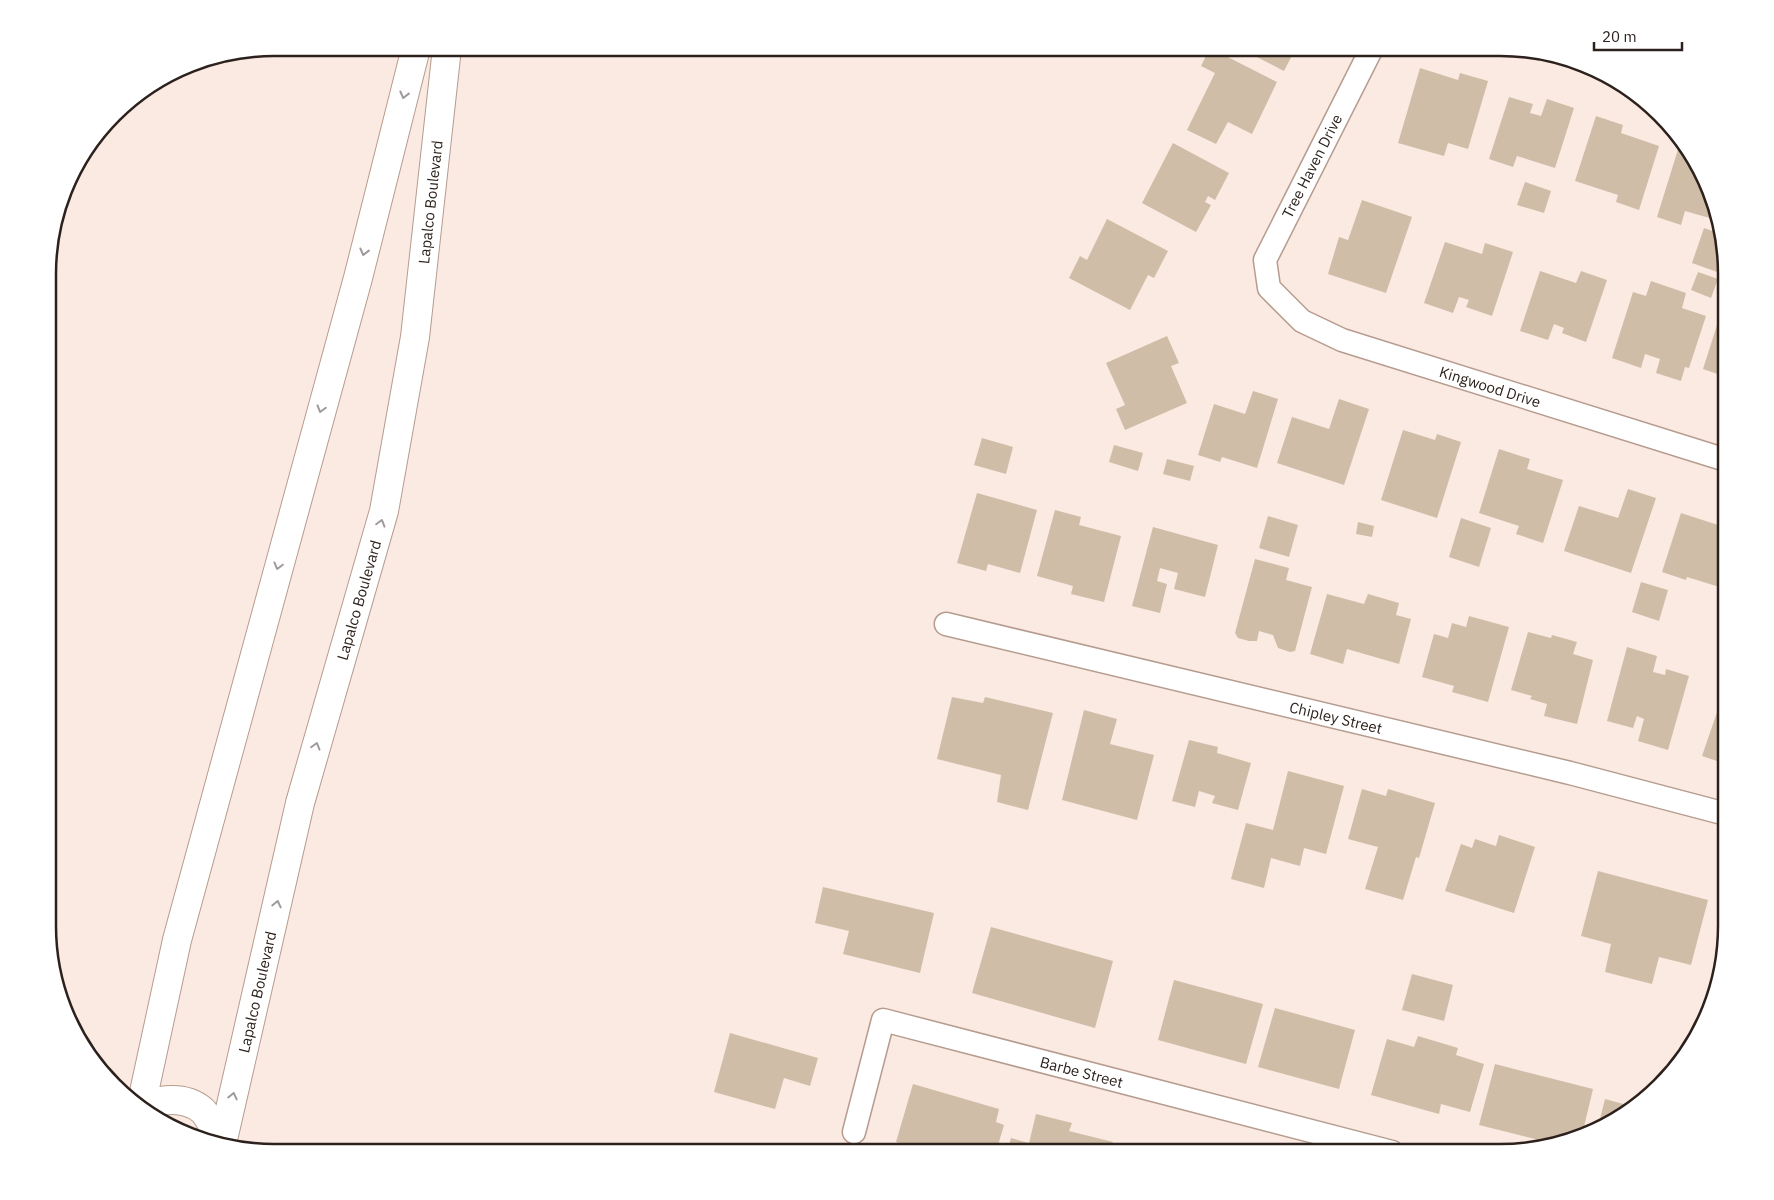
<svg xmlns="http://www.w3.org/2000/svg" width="1774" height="1200" font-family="'IBM Plex Sans',sans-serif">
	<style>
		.building { fill: #d0bda7 }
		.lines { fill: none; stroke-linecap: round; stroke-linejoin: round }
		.street-casing { stroke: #b69c8e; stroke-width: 25 }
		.primary-casing { stroke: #b69c8e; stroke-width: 30 }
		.street { stroke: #fff; stroke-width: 22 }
		.primary { stroke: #fff; stroke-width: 28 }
		.oneway { stroke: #a09b99 }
		.labels { text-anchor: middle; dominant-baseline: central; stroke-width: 5; stroke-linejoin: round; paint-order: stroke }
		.street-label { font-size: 15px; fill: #2c211c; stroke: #fff }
		.rim { fill: none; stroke: #2c211c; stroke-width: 2.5 }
	</style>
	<rect width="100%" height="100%" fill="#fbeae2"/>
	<g class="building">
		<polygon points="1210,48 1277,82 1252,134 1228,122 1216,144 1187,130 1215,73 1201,66"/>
		<polygon points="1239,48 1296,48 1284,71"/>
		<polygon points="1420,68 1458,80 1460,73 1488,81 1468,149 1448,143 1444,156 1398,143"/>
		<polygon points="1509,97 1533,104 1530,113 1541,116 1547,99 1574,108 1555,168 1517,156 1513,167 1489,159"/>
		<polygon points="1596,116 1623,125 1621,133 1659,146 1639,210 1616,202 1618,195 1575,181"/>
		<polygon points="1173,143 1229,173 1215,200 1208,196 1205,202 1211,205 1196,232 1142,203"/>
		<polygon points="1680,143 1696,161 1713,219 1685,211 1681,225 1657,217"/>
		<polygon points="1525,182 1551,191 1544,213 1517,205"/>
		<polygon points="1362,200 1412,217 1386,293 1328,274 1339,237 1348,240"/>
		<polygon points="1107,219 1168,251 1154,278 1148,275 1130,310 1069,278 1080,256 1087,260"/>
		<polygon points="1704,228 1718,233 1726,259 1726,267 1723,274 1692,263"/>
		<polygon points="1445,242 1482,254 1485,243 1513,252 1492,316 1466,307 1469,300 1459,297 1453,313 1424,303"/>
		<polygon points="1540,271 1576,283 1581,271 1607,280 1586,342 1562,333 1564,328 1554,324 1548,340 1520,331"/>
		<polygon points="1698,272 1718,279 1711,298 1691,290"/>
		<polygon points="1651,281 1686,293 1682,308 1706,316 1689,368 1685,367 1681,381 1656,373 1660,359 1645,354 1641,368 1612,358 1633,292 1646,296"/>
		<polygon points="1718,322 1726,325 1726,377 1703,369"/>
		<polygon points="1167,336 1179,363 1171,366 1187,403 1125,430 1116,409 1125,405 1106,363"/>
		<polygon points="1253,391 1278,399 1257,468 1222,457 1220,462 1198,455 1214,404 1245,414"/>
		<polygon points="1339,399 1369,409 1344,485 1277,463 1292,417 1329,429"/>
		<polygon points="1403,430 1435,440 1437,434 1461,442 1437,518 1381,500"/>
		<polygon points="982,438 1013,447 1006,474 974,465"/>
		<polygon points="1114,445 1143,453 1138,471 1109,462"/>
		<polygon points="1499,449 1530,459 1527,469 1563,480 1543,543 1516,534 1519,526 1479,513"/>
		<polygon points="1167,459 1194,466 1190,481 1163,474"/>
		<polygon points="1628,489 1656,498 1631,573 1564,551 1579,506 1618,518"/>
		<polygon points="977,493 1037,510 1020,573 988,564 986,571 957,563"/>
		<polygon points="1055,510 1081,517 1079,525 1121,536 1104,602 1071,594 1073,586 1037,576"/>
		<polygon points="1681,513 1718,525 1721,515 1726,516 1726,589 1687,577 1686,580 1662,572"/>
		<polygon points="1268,516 1298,525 1289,557 1259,548"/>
		<polygon points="1461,518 1491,528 1479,567 1449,557"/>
		<polygon points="1358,522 1374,526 1372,537 1356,534"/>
		<polygon points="1153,527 1218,545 1205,597 1174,589 1178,573 1160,568 1157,581 1167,584 1160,613 1132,606"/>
		<polygon points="1255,559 1289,568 1286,580 1312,587 1295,651 1290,652 1278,648 1273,635 1259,631 1257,641 1249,641 1238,638 1235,633"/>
		<polygon points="1641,582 1668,590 1659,621 1632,612"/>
		<polygon points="1327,594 1364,604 1368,594 1399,603 1396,615 1411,619 1399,664 1347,649 1343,664 1310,654"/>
		<polygon points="1469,616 1509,627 1488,702 1452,692 1454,686 1422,677 1434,634 1448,638 1452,623 1466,627"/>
		<polygon points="1528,632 1551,638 1552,635 1577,642 1573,654 1593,660 1577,724 1544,716 1547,704 1530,699 1532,696 1511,690"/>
		<polygon points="1722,641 1726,642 1724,653 1718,650"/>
		<polygon points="1627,647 1657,656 1653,672 1665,675 1666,669 1689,676 1668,750 1638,741 1644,719 1637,716 1633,728 1607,721"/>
		<polygon points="1726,686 1726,764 1702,756"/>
		<polygon points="952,697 983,703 985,697 1053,713 1028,810 997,802 1001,775 937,759"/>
		<polygon points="1084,710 1117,719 1110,744 1154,755 1137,820 1062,800"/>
		<polygon points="1189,740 1218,747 1217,753 1251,763 1238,810 1212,803 1215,796 1199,791 1195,807 1172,801"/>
		<polygon points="1288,771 1344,786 1326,854 1304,848 1300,866 1271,858 1264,888 1231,879 1246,823 1273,830"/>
		<polygon points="1362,789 1386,796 1388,789 1435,803 1419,858 1416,857 1403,900 1365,889 1378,847 1348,839"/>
		<polygon points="1499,835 1535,847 1514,913 1445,891 1461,844 1472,848 1475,839 1496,846"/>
		<polygon points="1598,871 1708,900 1691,965 1659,957 1652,984 1605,972 1611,944 1581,936"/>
		<polygon points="823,887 934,913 920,973 843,954 849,931 815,923"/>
		<polygon points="991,927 1113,961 1095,1028 972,993"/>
		<polygon points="1412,974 1453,985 1444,1021 1402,1010"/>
		<polygon points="1174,980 1263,1004 1246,1064 1158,1040"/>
		<polygon points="1275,1008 1355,1030 1339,1089 1258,1067"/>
		<polygon points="730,1033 818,1058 810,1086 784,1078 775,1109 714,1092"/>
		<polygon points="1418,1036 1458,1048 1456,1055 1484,1064 1470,1112 1441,1104 1439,1114 1371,1095 1387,1039 1414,1047"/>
		<polygon points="1495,1064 1593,1089 1583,1131 1547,1142 1479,1125"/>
		<polygon points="913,1084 999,1109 996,1122 1004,1125 996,1152 933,1152 896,1142"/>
		<polygon points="1605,1099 1631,1106 1613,1122 1598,1127"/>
		<polygon points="1036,1114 1072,1123 1069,1131 1113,1142 1110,1152 1007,1152 1011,1138 1029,1143"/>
		<polygon points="1154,1145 1176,1152 1152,1152"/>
	</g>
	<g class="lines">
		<defs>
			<g id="street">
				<path id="s1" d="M1372 48 1265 260 1269 288 1302 321 1342 340 1726 460"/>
				<path id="s2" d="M946 624 1570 773 1726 814"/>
				<path id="s3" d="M854 1132 883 1020 1392 1152"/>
			</g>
			<g id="primary">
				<path d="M141 1105C161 1100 184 1095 202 1110 209 1116 217 1135 222 1144"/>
				<polyline points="141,1106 177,940 358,278 416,48"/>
				<path id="s4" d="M222 1144 300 803 384 511 415 337 447 48"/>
			</g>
		</defs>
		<use href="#street" class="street-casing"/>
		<use href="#primary" class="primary-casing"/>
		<use href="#street" class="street"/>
		<use href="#primary" class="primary"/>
	</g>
	<defs><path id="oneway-chevron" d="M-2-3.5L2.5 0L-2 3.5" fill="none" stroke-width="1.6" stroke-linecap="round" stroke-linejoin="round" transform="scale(1.25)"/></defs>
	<g class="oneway">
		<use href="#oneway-chevron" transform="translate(404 95) rotate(104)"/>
		<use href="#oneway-chevron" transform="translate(364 252) rotate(104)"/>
		<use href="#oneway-chevron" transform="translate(321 409) rotate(106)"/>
		<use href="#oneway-chevron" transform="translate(381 523) rotate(-74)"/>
		<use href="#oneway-chevron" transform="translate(278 566) rotate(105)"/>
		<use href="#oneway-chevron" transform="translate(316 746) rotate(-74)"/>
		<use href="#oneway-chevron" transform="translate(277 904) rotate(-77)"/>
		<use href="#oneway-chevron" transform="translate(233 1096) rotate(-77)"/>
	</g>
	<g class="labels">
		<g class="street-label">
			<text transform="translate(1312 166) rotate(-63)">Tree Haven Drive</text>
			<text stroke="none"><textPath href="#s4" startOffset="966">Lapalco Boulevard</textPath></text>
			<text stroke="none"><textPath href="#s1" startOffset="512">Kingwood Drive</textPath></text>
			<text stroke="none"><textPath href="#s4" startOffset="561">Lapalco Boulevard</textPath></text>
			<text stroke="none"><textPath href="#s2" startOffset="401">Chipley Street</textPath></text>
			<text stroke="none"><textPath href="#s4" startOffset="156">Lapalco Boulevard</textPath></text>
			<text stroke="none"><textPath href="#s3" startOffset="321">Barbe Street</textPath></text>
		</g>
	</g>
	<path d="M0 0H1774V1200H0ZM274 56H1500A218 218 0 0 1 1718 274V926A218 218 0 0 1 1500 1144H274A218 218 0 0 1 56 926V274A218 218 0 0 1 274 56Z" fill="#fff" fill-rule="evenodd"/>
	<path class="rim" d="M274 56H1500A218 218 0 0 1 1718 274V926A218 218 0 0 1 1500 1144H274A218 218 0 0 1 56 926V274A218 218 0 0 1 274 56Z"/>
	<path d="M1594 42v8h88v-8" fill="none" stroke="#2c211c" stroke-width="2.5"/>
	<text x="1602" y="42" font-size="15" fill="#2c211c" stroke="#ffffff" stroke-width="4" paint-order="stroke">20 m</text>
</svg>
